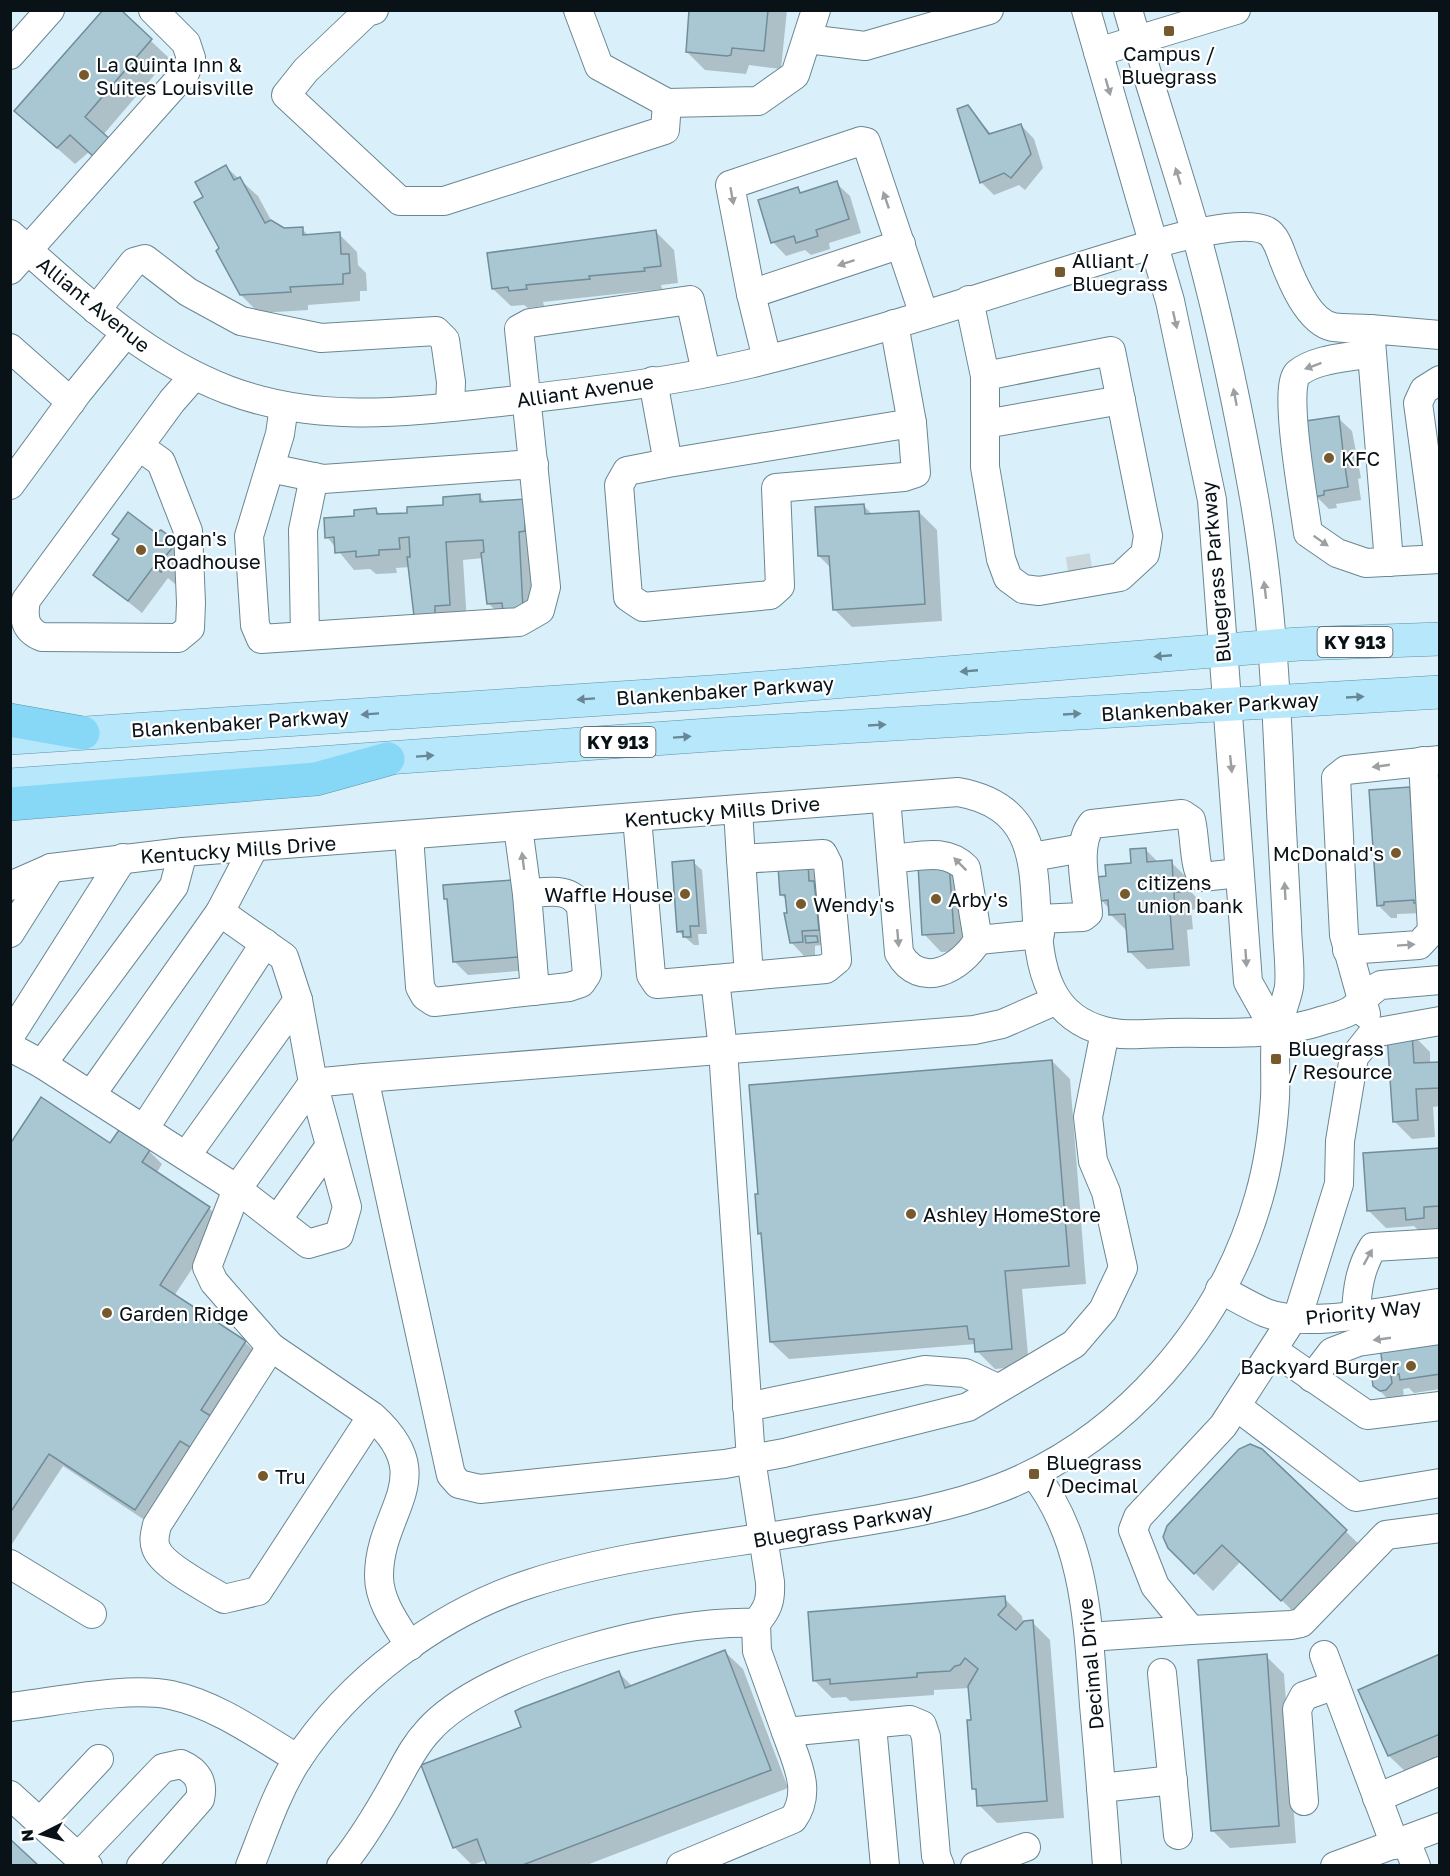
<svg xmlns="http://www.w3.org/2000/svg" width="1450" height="1876" font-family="'Golos Text',sans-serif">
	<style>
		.built { fill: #d9f0fa }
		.shadow { fill: #0003 }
		.building { fill: #a9c7d3; stroke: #718d99; stroke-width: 1.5 }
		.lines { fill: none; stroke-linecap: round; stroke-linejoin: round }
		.minor-tunnel { stroke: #cad6da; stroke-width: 28; stroke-dasharray: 28 14; stroke-linecap: butt }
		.minor-casing { stroke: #6a8692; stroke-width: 30 }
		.major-casing { stroke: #5b92a9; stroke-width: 34 }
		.highway-casing { stroke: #5b92a9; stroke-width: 34 }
		.minor { stroke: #fff; stroke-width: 28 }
		.major { stroke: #b7e7fa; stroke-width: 33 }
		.highway { stroke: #87d7f7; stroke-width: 33 }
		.oneway { fill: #9ca0a2 }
		.oneway2 { fill: #688794 }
		.poi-dot { fill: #76592d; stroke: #fff; stroke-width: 2 }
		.labels { text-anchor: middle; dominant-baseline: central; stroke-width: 4.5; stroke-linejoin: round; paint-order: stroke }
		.shield { fill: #fff; stroke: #52595d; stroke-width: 1.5 }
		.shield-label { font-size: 18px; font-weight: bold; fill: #081217 }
		.poi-label { font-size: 20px; fill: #081217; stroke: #fff; text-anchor: start }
		.street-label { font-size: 20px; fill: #081217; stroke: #fff }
	</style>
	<rect width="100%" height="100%" fill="#ecf8fd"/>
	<rect class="built" x="11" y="11" width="1428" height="1854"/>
	<g class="shadow">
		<polygon points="118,10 169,58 103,135 128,159 114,174 89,152 75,164 34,128"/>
		<polygon points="691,10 787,10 781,69 749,65 746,74 705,70 687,52"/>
		<polygon points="968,107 992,135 1021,125 1034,139 1043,168 1025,190 1019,185 994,195 981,182"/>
		<polygon points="226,167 258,196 272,222 283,230 302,229 309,236 339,234 357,252 358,265 366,273 367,291 360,291 360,301 308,305 308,310 259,313 241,295 221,249 205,198"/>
		<polygon points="836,183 850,196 861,233 829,243 830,249 811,255 805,250 786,256 773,242 798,189 802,194"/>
		<polygon points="656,232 674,250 678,283 661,285 662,289 543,302 544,306 528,308 524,305 511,306 493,289"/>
		<polygon points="1338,418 1352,431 1361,478 1358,479 1361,500 1336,504 1337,508 1329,509 1316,496"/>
		<polygon points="479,496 486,503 524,501 537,549 541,626 522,628 507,622 489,604 483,558 463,560 467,623 434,633 410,567 396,568 397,573 376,574 370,569 354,570 327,537 355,517 376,510 381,515 409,515"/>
		<polygon points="863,505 873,515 919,512 937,530 942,621 852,627 834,609 831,568 819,556"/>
		<polygon points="156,535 176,543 181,576 175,584 168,578 142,613 95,575 121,540"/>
		<polygon points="1409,789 1423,802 1426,913 1397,914 1397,918 1391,918 1378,905"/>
		<polygon points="1145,849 1159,863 1171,862 1189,880 1190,891 1196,897 1197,909 1191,910 1193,929 1187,930 1190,966 1147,969 1129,951 1128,932 1110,914 1110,909 1101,900 1108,877 1133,864"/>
		<polygon points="693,862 702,870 707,934 698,934 699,945 694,945 678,931"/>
		<polygon points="807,864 821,878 831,943 815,946 815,955 804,956 791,942 787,900 782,895"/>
		<polygon points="949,865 967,883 971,951 941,952 924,934"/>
		<polygon points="512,881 531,970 468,975 454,961 449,902 445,898"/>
		<polygon points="1412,1034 1430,1052 1430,1064 1440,1063 1440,1106 1433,1107 1435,1137 1412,1139 1394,1121"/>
		<polygon points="1052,1061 1070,1079 1086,1284 1022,1289 1029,1366 995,1369 977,1351 976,1344 789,1359 771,1342 762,1236 760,1233"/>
		<polygon points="111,1145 149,1151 162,1164 156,1174 209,1208 223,1222 174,1296 245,1342 258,1355 149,1523 63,1466 12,1544 10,1146"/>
		<polygon points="1440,1150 1440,1236 1425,1237 1414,1226 1386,1228 1368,1210"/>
		<polygon points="1440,1340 1440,1389 1414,1393 1409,1388 1403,1389 1404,1397 1388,1399 1374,1385 1385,1371"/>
		<polygon points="1261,1450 1364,1549 1299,1617 1241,1561 1213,1591 1169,1547"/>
		<polygon points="1004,1598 1022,1616 1023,1623 1032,1622 1050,1640 1064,1818 997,1823 979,1805 978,1793 973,1788 970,1688 934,1690 934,1695 850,1701 846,1697 832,1698 814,1680"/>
		<polygon points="725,1652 743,1669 788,1788 584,1866 489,1866 486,1860 472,1865 454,1847 523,1728 619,1673 633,1687"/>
		<polygon points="1266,1656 1284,1674 1296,1843 1230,1848 1212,1830"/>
		<polygon points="1440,1656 1440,1759 1407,1773 1389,1756"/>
	</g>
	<g class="building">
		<polygon points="103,10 121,10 152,39 85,117 111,140 95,158 70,135 57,148 14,111"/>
		<polygon points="689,10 768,10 764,51 732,48 731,55 727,56 686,52"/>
		<polygon points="968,105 989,134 1021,124 1031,154 1011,178 1004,173 980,183 957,109"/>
		<polygon points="226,165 234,180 240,177 265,223 271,220 284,228 303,227 303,235 340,232 341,254 349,254 350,273 343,274 343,284 290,287 291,292 240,295 216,251 219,248 194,202 203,197 195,182"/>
		<polygon points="837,181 849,219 816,230 818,236 796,243 794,236 771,243 758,200 798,187 800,193"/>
		<polygon points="656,230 661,266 644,268 645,271 589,276 590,279 526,285 527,289 509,291 508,287 492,289 487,253"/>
		<polygon points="1339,416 1343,451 1346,451 1348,465 1345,466 1348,487 1324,491 1324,495 1314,497 1306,421"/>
		<polygon points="480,494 480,502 525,499 525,531 519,532 523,609 503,611 502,603 487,604 481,553 484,552 483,540 446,542 450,605 435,606 435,614 414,616 407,557 410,557 409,537 399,538 400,549 379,550 379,555 356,557 356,551 335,553 334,537 325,538 324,518 354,516 354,510 376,508 377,514 407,513 407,507 443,505 443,497"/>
		<polygon points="864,504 865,514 919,511 925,604 833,610 829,556 818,556 815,507"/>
		<polygon points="128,512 156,533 161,530 177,542 164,558 168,561 161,572 154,566 128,601 93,575 119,539 112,534"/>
		<polygon points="1410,787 1411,806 1415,805 1421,903 1414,903 1414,900 1384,902 1384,905 1377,906 1369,790"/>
		<polygon points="1146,848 1147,862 1172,860 1173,879 1178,878 1180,892 1174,892 1175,912 1170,912 1173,949 1128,952 1125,914 1109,915 1108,900 1099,901 1097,877 1106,876 1105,865 1131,863 1130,849"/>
		<polygon points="694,860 699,926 690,926 691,937 683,937 683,931 677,932 672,862"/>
		<polygon points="808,863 809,881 814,881 819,930 802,931 803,942 790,943 784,913 787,913 785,895 780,895 778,866"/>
		<polygon points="949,863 954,933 922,935 918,865"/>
		<polygon points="513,880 519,957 453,962 447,899 444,899 443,885"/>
		<polygon points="805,936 817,936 818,942 806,943"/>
		<polygon points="1412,1033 1414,1063 1440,1062 1440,1088 1416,1089 1418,1120 1393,1122 1387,1035"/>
		<polygon points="1052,1060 1069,1266 1005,1271 1012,1349 975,1352 974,1339 969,1339 967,1326 770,1342 761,1233 758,1234 755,1194 758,1194 749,1085"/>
		<polygon points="41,1097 110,1143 119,1130 150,1150 142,1162 210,1207 160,1285 246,1341 201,1410 214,1418 193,1449 180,1441 135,1510 49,1454 10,1513 10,1144"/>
		<polygon points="1440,1148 1440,1206 1424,1207 1424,1218 1406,1220 1405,1208 1367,1211 1363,1153"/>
		<polygon points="1440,1339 1440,1374 1400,1380 1399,1374 1391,1376 1392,1383 1386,1390 1380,1391 1373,1386 1372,1378 1377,1371 1383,1370 1380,1346"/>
		<polygon points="1250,1444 1262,1449 1347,1530 1281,1601 1222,1545 1194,1574 1168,1548 1163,1537 1167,1526 1239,1449"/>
		<polygon points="1005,1596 1006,1606 998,1615 1016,1630 1024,1621 1033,1620 1047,1801 977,1806 976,1789 972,1789 967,1720 971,1720 968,1686 978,1669 965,1658 960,1665 955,1666 950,1671 917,1673 917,1677 830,1684 830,1679 813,1681 808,1612"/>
		<polygon points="725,1650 771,1770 520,1866 487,1866 477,1839 453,1848 421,1765 521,1727 515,1711 521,1708 619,1671 625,1688"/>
		<polygon points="1267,1654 1279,1826 1211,1831 1198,1660"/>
		<polygon points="1440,1654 1440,1734 1388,1756 1358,1690"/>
		<polygon points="10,1839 39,1866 10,1866"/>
	</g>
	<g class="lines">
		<polyline class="minor-tunnel" points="1068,571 1092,567"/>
		<defs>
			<g id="minor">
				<polyline points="374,10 367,12 306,70 286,95 400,201 444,201 665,130 667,103"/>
				<polyline points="578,10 599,66 667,103 758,101 795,75 816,10"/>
				<polyline points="1086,10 1170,301 1212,500 1248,982 1276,1032"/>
				<polyline points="807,39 865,46 989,10"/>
				<polyline points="1098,52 1236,10"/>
				<polyline points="10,55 50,10"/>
				<path d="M10 234C78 295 142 357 228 390 318 424 408 412 500 402 583 392 668 383 749 364 886 331 1019 284 1154 244 1178 237 1245 219 1267 231 1276 236 1280 250 1283 258 1291 279 1308 322 1333 327 1345 329 1358 328 1370 329"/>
				<polyline points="10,270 185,73 191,58 186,43 153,10"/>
				<polyline points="751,294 901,244"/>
				<polyline points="969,300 985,376 985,467 1001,559 1008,578 1023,589 1039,591 1120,577 1145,554 1148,536 1111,351 985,376"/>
				<polyline points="96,310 134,262 145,259 188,292 241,321 321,338 436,331 445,340 451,382 450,407"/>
				<polyline points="894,324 912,423"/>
				<polyline points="10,348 71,402"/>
				<path d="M1370 353C1348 358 1317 358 1298 373 1282 385 1305 508 1308 533L1337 553 1366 563 1440 559"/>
				<polyline points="767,359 751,294 730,185 861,141 866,142 924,315"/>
				<polyline points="653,381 668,463 912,423 916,473 904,477 776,488 780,586 770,595 643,607 628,597 619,485 627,471 668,463"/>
				<polyline points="284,406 280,434 249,536 255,625 261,639 519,622 540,610 546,587 519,329 530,323 690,300 706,372"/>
				<polyline points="985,424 1121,400"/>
				<path d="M140 447 161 462 188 531 191 603 190 628 178 638 42 637C24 630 23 617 26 600L172 401 194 376"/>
				<polyline points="270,468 323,479 534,464"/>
				<polyline points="10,485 78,392 125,334"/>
				<polyline points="1439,559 1418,403 1424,390 1440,380"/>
				<polyline points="1389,562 1370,329 1440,335"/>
				<polyline points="305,635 303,530 314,477"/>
				<path d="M886 798 899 953C920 991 961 969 978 940L966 868C945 847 919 857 891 859"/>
				<path d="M637 818 651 975 657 984 715 979 723 1050 751 1459 770 1582C771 1601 768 1609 756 1623L757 1651 786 1732 910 1720 922 1725 926 1737 936 1856 940 1866"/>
				<polyline points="518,827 527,894"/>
				<path d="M409 836 420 987 425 996 434 1002 569 987 581 983 587 974 581 908C572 886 547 892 527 894L535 991"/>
				<polyline points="254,847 220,912 284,957 298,1000 313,1083 237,1189 207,1267 214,1282 271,1347"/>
				<polyline points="1032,857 1083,848"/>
				<polyline points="741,859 749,976"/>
				<path d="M10 886 51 868 183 852 958 792C1070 812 1016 921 1052 991 1062 1011 1081 1025 1104 1031 1125 1037 1150 1033 1171 1033 1222 1032 1275 1037 1324 1020 1332 1018 1343 1015 1350 1011 1361 1004 1368 991 1381 985L1440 980"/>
				<path d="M1038 919 1083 917 1088 913C1086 886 1075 845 1092 824L1182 814 1191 820C1195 834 1194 868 1202 877L1239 873"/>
				<polyline points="10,933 51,868"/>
				<polyline points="978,940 1040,934"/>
				<polyline points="1347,950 1419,945 1432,931 1423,761"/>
				<polyline points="715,979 826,969 837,960 828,864 823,854 741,859 738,810"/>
				<polyline points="1057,1000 1002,1024 974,1030 364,1078 451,1475 459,1484 480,1489 725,1464 784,1453 968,1407 1074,1344 1103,1310 1123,1268 1106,1192 1093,1161 1088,1117 1105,1032"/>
				<polyline points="1366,1014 1344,935 1336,778 1346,770 1440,760"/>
				<polyline points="10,1036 123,858"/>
				<polyline points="10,1047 42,1064 237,1189 308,1244 339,1235 347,1207 313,1083 364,1078"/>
				<polyline points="42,1064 174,886 183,852"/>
				<polyline points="91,1095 220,912"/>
				<polyline points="144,1129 265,943"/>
				<polyline points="186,1156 298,1000"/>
				<polyline points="277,1220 329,1147"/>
				<path d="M1220 1289C1235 1297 1250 1306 1266 1313 1308 1329 1393 1309 1440 1303"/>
				<path d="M1356 1314C1357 1289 1360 1268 1373 1247L1440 1243"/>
				<polyline points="1293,1318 1223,1426 1138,1517 1133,1530 1155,1586 1191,1630 1291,1625 1301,1623 1386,1535 1440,1528"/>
				<polyline points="1297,1319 1339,1184 1340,1141 1354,1057 1373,1033 1440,1021"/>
				<polyline points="1273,1350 1367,1415 1440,1406"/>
				<polyline points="1312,1378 1332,1352 1358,1342 1440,1330"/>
				<polyline points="1236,1406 1356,1497 1440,1483"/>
				<polyline points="747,1407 925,1370 965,1373 997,1388"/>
				<path d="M372 1416 271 1347 157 1525C155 1533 153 1541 156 1548 162 1566 208 1589 224 1599L258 1591 372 1416C441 1478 379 1509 379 1576 379 1602 397 1625 410 1646"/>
				<path d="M1034 1474C1086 1540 1088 1625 1094 1705 1099 1759 1103 1812 1107 1866"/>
				<polyline points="10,1564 92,1614"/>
				<polyline points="1089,1637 1191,1630"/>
				<polyline points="1324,1655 1395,1845"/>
				<polyline points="1162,1673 1178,1835"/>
				<path d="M10 1707C57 1702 126 1686 171 1695 217 1705 258 1735 298 1759"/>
				<polyline points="872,1726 885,1866"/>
				<polyline points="1101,1788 1173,1780"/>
				<polyline points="10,1795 88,1866"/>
				<polyline points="1377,1798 1440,1771"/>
				<polyline points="1304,1801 1297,1709 1304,1696 1335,1685"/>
				<polyline points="40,1822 99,1759"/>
				<polyline points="1406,1841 1416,1866"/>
				<path d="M78 1857 163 1768 181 1764C197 1771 204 1782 200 1799L141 1866"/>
				<path d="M250 1866C264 1831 276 1794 296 1762 349 1680 439 1613 532 1583 621 1554 724 1545 817 1529 878 1519 942 1511 1000 1488 1124 1440 1223 1325 1259 1197 1268 1166 1273 1131 1275 1098 1276 1077 1274 1056 1276 1035 1278 1019 1286 1003 1289 987 1291 967 1287 944 1287 924 1285 886 1283 848 1281 811 1277 707 1272 600 1254 497 1238 407 1219 316 1194 227 1173 155 1149 83 1128 10"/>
				<path d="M341 1866C362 1840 380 1810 396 1781 406 1763 414 1746 428 1731 486 1665 670 1619 756 1623"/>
				<path d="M681 1866 793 1819C813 1792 796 1761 786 1732"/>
				<polyline points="975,1866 1026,1847"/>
				<polyline points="1335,1866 1440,1827"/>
			</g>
			<g id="major">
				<polyline points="10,738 726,691 1299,644 1440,639"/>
				<polyline points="10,785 723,734 1440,692"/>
			</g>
			<g id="highway">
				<polyline points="10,720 83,733"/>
				<polyline points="10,804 316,779 388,759"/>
			</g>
		</defs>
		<use href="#minor" class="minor-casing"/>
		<use href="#major" class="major-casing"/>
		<use href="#highway" class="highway-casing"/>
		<use href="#minor" class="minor"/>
		<use href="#major" class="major"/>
		<use href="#highway" class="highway"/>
	</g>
	<defs><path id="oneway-solid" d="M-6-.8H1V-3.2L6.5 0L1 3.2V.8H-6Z" transform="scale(1.5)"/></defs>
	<g class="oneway">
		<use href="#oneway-solid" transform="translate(1108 87) rotate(74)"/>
		<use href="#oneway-solid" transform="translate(1178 176) rotate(-107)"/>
		<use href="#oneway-solid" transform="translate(732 196) rotate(80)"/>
		<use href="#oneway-solid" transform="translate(886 200) rotate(-109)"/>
		<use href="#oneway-solid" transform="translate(846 263) rotate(162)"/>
		<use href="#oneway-solid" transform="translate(1175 320) rotate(77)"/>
		<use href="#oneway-solid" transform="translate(1313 366) rotate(160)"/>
		<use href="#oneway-solid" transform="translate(1235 397) rotate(-101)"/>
		<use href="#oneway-solid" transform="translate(1321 541) rotate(35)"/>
		<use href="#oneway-solid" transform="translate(1265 590) rotate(-97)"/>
		<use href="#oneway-solid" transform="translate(1231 764) rotate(84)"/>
		<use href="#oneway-solid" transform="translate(1381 766) rotate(172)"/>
		<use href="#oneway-solid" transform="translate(523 861) rotate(-97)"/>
		<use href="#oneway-solid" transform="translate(960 864) rotate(-135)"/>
		<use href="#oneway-solid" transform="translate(1285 891) rotate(-93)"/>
		<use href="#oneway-solid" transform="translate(898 938) rotate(85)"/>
		<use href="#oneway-solid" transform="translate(1406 945) rotate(-4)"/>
		<use href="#oneway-solid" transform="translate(1246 958) rotate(86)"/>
		<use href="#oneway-solid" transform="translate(1368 1257) rotate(-61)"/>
		<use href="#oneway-solid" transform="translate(1382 1339) rotate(172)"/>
	</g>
	<g class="oneway2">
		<use href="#oneway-solid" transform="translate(1163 656) rotate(175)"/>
		<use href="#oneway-solid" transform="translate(969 671) rotate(175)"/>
		<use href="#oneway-solid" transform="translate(1355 697) rotate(-3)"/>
		<use href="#oneway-solid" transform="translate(586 699) rotate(176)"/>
		<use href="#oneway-solid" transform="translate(370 714) rotate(176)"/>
		<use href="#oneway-solid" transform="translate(1072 714) rotate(-3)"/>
		<use href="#oneway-solid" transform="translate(877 725) rotate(-3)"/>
		<use href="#oneway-solid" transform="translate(682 737) rotate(-4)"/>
		<use href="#oneway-solid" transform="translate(425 756) rotate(-4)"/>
	</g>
	<g class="poi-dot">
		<rect x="1163" y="25" width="12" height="12" rx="3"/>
		<circle cx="84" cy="75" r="6"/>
		<rect x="1054" y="266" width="12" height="12" rx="3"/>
		<circle cx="1329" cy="458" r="6"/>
		<circle cx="141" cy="550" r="6"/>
		<circle cx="1396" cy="853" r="6"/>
		<circle cx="685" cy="894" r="6"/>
		<circle cx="1125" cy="894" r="6"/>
		<circle cx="936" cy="899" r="6"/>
		<circle cx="801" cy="904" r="6"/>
		<rect x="1270" y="1053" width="12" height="12" rx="3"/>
		<circle cx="911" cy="1214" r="6"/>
		<circle cx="107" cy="1313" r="6"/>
		<circle cx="1411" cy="1366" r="6"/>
		<rect x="1028" y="1468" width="12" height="12" rx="3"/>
		<circle cx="263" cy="1476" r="6"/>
	</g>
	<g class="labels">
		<g class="shield">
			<rect x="1317.5" y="627" width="75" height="30" rx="4.5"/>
			<rect x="580.5" y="727" width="75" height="30" rx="4.5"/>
		</g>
		<g class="shield-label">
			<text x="1355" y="642">KY 913</text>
			<text x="618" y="742">KY 913</text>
		</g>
		<g class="poi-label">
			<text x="1169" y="53" text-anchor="middle">Campus /<tspan x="1169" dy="23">Bluegrass</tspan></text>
			<text x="96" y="64">La Quinta Inn &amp;<tspan x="96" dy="23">Suites Louisville</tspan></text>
			<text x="1072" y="260">Alliant /<tspan x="1072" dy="23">Bluegrass</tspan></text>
			<text x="1341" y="458">KFC</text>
			<text x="153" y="538">Logan's<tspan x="153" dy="23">Roadhouse</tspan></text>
			<text x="1384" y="853" text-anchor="end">McDonald's</text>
			<text x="1137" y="882">citizens<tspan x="1137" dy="23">union bank</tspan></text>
			<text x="673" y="894" text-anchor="end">Waffle House</text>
			<text x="948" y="899">Arby's</text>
			<text x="813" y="904">Wendy's</text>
			<text x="1288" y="1048">Bluegrass<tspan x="1288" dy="23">/ Resource</tspan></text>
			<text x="923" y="1214">Ashley HomeStore</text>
			<text x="119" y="1313">Garden Ridge</text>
			<text x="1399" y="1366" text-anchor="end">Backyard Burger</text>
			<text x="1046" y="1462">Bluegrass<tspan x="1046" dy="23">/ Decimal</tspan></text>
			<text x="275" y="1476">Tru</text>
		</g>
		<g class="street-label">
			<text transform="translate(94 304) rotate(39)">Alliant Avenue</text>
			<text transform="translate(585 390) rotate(-8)">Alliant Avenue</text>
			<text transform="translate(1215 572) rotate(-95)">Bluegrass Parkway</text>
			<text transform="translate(725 690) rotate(-4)">Blankenbaker Parkway</text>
			<text transform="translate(1210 706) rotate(-4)">Blankenbaker Parkway</text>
			<text transform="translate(240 722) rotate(-4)">Blankenbaker Parkway</text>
			<text transform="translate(722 811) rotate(-5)">Kentucky Mills Drive</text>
			<text transform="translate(238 849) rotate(-4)">Kentucky Mills Drive</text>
			<text transform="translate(1363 1311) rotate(-6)">Priority Way</text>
			<text transform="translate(843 1524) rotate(-10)">Bluegrass Parkway</text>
			<text transform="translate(1090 1664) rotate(-95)">Decimal Drive</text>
		</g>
	</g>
	<rect width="1450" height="1876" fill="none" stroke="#081217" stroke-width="24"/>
	<g transform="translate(42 1834) rotate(264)" stroke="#ffffff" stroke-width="4.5" paint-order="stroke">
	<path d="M0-4.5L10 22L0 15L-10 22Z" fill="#081217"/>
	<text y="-9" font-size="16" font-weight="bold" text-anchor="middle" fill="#081217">N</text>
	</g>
</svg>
